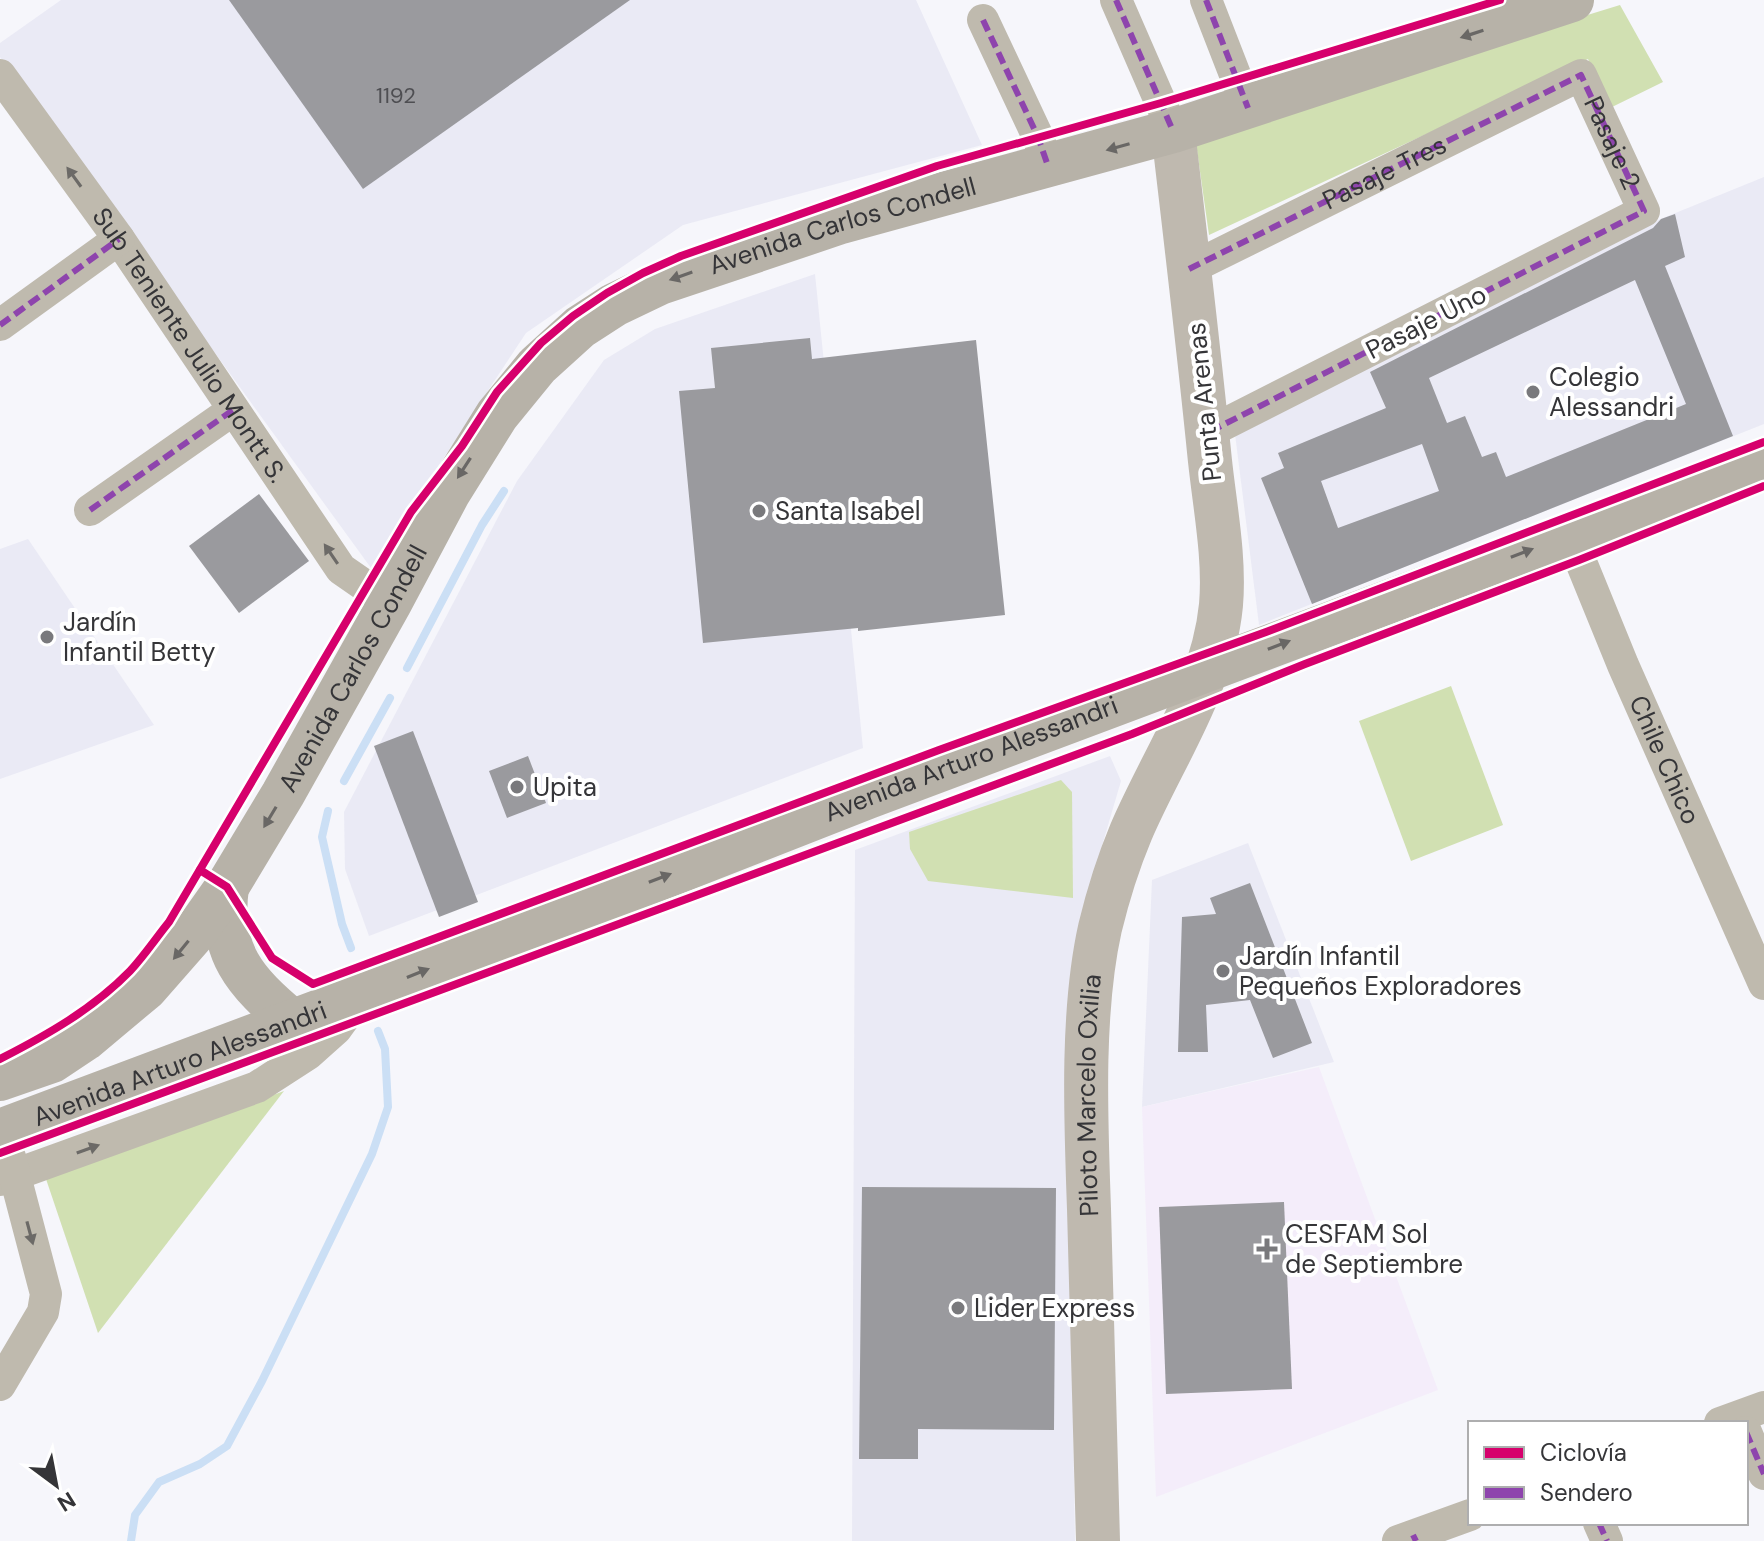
<svg xmlns="http://www.w3.org/2000/svg" width="1764" height="1541" font-family="'DM Sans',sans-serif">
	<style>
		.built { fill: #eaeaf5 }
		.medical { fill: #f4edfa }
		.green { fill: #d1e0b2 }
		.lines { fill: none; stroke-linecap: round; stroke-linejoin: round }
		.stream { stroke: #cbdff5; stroke-width: 8 }
		.building { fill: #9a9a9e; fill-rule: evenodd }
		.street { stroke: #bfbaae; stroke-width: 32 }
		.secondary { stroke: #bfb9af; stroke-width: 44 }
		.primary { stroke: #b7b2a8; stroke-width: 44 }
		.quiet { stroke: #8e44ad; stroke-width: 6; stroke-dasharray: 12 6; stroke-linecap: butt }
		.cycleway-casing { stroke: #fff; stroke-width: 13 }
		.cycleway { stroke: #d6006c; stroke-width: 8 }
		.oneway { fill: #696765 }
		.oneway2 { fill: #6c6a67 }
		.poi-dot { fill: #79797c; stroke: #fff; stroke-width: 3 }
		.labels { text-anchor: middle; dominant-baseline: central; stroke-width: 8; stroke-linejoin: round; paint-order: stroke }
		.number-label { font-size: 22px; fill: #4e4e52 }
		.street-label { font-size: 26px; fill: #353538; stroke: #fff }
		.poi-label { font-size: 26px; fill: #353538; stroke: #fff; text-anchor: start }
	</style>
	<rect width="100%" height="100%" fill="#f6f6fb"/>
	<g class="built">
		<polygon points="61,0 916,0 982,145 683,225 526,333 371,568 0,57 0,43"/>
		<polygon points="1764,177 1764,424 1259,625 1234,426 1641,227"/>
		<polygon points="815,274 863,748 369,936 345,869 344,812 517,481 604,360 655,329"/>
		<polygon points="28,539 154,725 0,779 0,549"/>
		<polygon points="1110,756 1121,781 1087,897 1069,1168 1075,1541 852,1541 855,850"/>
		<polygon points="1248,843 1334,1062 1142,1107 1152,880"/>
	</g>
	<polygon class="medical" points="1319,1067 1438,1390 1156,1497 1142,1107"/>
	<g class="green">
		<polygon points="1620,5 1663,82 1610,108 1588,59 1209,235 1195,136"/>
		<polygon points="1451,686 1503,825 1411,861 1359,721"/>
		<polygon points="1061,780 1072,792 1073,898 928,881 910,849 909,832"/>
		<polygon points="284,1091 98,1333 46,1179"/>
	</g>
	<g class="lines">
		<g class="stream">
			<polyline points="407,668 482,525 504,491"/>
			<polyline points="344,781 390,698"/>
			<polyline points="328,811 322,837 342,924 351,948"/>
			<polyline points="131,1541 135,1515 159,1482 200,1464 227,1446 262,1381 372,1154 388,1107 385,1049 378,1031"/>
		</g>
	</g>
	<g class="building">
		<polygon points="229,0 630,0 363,189"/>
		<path d="M1675 214 1685 257 1665 266 1733 436 1312 604 1261 478 1284 468 1278 453 1386 408 1370 372 1653 228 1661 219ZM1635 280 1686 404 1506 477 1496 452 1482 457 1465 416 1447 423 1429 378ZM1422 444 1439 491 1338 528 1321 481Z"/>
		<polygon points="810,338 812,359 976,340 1005,615 858,631 858,628 703,643 679,391 715,388 711,348"/>
		<polygon points="259,494 309,561 239,613 189,546"/>
		<polygon points="413,731 478,902 439,917 374,746"/>
		<polygon points="528,756 546,803 507,818 489,771"/>
		<polygon points="1250,883 1312,1043 1273,1058 1250,1000 1206,1005 1208,1052 1178,1052 1182,917 1216,914 1210,898"/>
		<polygon points="862,1187 1056,1188 1054,1430 918,1429 918,1459 859,1459"/>
		<polygon points="1284,1202 1292,1389 1166,1394 1159,1207"/>
	</g>
	<g class="lines">
		<g class="street">
			<polyline points="1116,0 1173,131"/>
			<polyline points="1206,0 1248,108"/>
			<polyline points="983,20 1038,137 1048,166"/>
			<path id="s1" d="M0 75 119 239 341 569 390 603"/>
			<polyline points="1189,269 1581,75 1644,211 1207,433"/>
			<polyline points="0,325 119,239"/>
			<polyline points="90,510 233,410"/>
			<path id="s2" d="M1570 535 1623 665 1764 984"/>
			<polyline points="0,1180 257,1087 308,1054 336,1029 360,996"/>
			<polyline points="0,1385 43,1312 46,1294 10,1157"/>
			<polyline points="1720,1423 1764,1407"/>
			<polyline points="1746,1432 1764,1474"/>
			<polyline points="1599,1523 1607,1541"/>
			<polyline points="1398,1541 1470,1515"/>
		</g>
		<path class="secondary" id="s3" d="M1098 1541C1095 1430 1092 1320 1089 1209 1086 1122 1081 1013 1100 928 1108 895 1118 863 1131 832 1163 757 1213 688 1221 605 1225 558 1215 508 1210 461 1199 351 1186 241 1173 131"/>
		<g class="primary">
			<path d="M227 887C218 952 245 982 292 1021"/>
			<path id="s4" d="M0 1079 52 1061 85 1039 146 988 196 931 227 887 283 794 390 603 449 492 497 415 537 366 580 327 614 305 660 283 841 222 1173 131 1572 0"/>
			<path id="s5" d="M0 1131 376 990 868 797 1764 461"/>
		</g>
		<g class="quiet">
			<polyline points="1116,0 1173,131"/>
			<polyline points="1206,0 1248,108"/>
			<polyline points="983,20 1038,137 1048,166"/>
			<path id="s6" d="M1189 269 1581 75 1644 211 1207 433"/>
			<polyline points="0,325 119,239"/>
			<polyline points="90,510 233,410"/>
			<polyline points="1746,1432 1764,1474"/>
			<polyline points="1599,1523 1607,1541"/>
			<polyline points="1413,1535 1416,1541"/>
		</g>
		<defs>
			<g id="cycleway">
				<polyline points="200,870 227,887 272,958 313,984 939,750 1266,632 1764,442"/>
				<path d="M0 1059C47 1035 93 1009 130 971 144 956 156 938 169 922L411 512 462 446 497 392 541 343 573 316 607 293 643 273 681 256 937 166 1161 103 1500 0"/>
				<polyline points="0,1153 1132,734 1305,664 1579,560 1764,486"/>
			</g>
		</defs>
		<use href="#cycleway" class="cycleway-casing"/>
		<use href="#cycleway" class="cycleway"/>
	</g>
	<defs><path id="oneway-solid" d="M-6-.8H1V-3.2L6.5 0L1 3.2V.8H-6Z" transform="scale(2)"/></defs>
	<g class="oneway">
		<use href="#oneway-solid" transform="translate(1472 34) rotate(162)"/>
		<use href="#oneway-solid" transform="translate(1118 147) rotate(164)"/>
		<use href="#oneway-solid" transform="translate(681 276) rotate(161)"/>
		<use href="#oneway-solid" transform="translate(464 468) rotate(123)"/>
		<use href="#oneway-solid" transform="translate(1522 553) rotate(-21)"/>
		<use href="#oneway-solid" transform="translate(1279 645) rotate(-21)"/>
		<use href="#oneway-solid" transform="translate(270 817) rotate(121)"/>
		<use href="#oneway-solid" transform="translate(660 878) rotate(-21)"/>
		<use href="#oneway-solid" transform="translate(181 950) rotate(129)"/>
		<use href="#oneway-solid" transform="translate(418 973) rotate(-22)"/>
	</g>
	<g class="oneway2">
		<use href="#oneway-solid" transform="translate(74 177) rotate(-126)"/>
		<use href="#oneway-solid" transform="translate(331 554) rotate(-124)"/>
		<use href="#oneway-solid" transform="translate(88 1149) rotate(-20)"/>
		<use href="#oneway-solid" transform="translate(30 1233) rotate(75)"/>
	</g>
	<g class="poi-dot">
		<circle cx="1533" cy="392" r="8"/>
		<circle cx="759" cy="511" r="8"/>
		<circle cx="47" cy="637" r="8"/>
		<circle cx="517" cy="787" r="8"/>
		<circle cx="1223" cy="971" r="8"/>
		<path d="M1263 1237h8v8h8v8h-8v8h-8v-8h-8v-8h8z"/>
		<circle cx="958" cy="1308" r="8"/>
	</g>
	<g class="labels">
		<g class="number-label">
			<text x="396" y="95">1192</text>
		</g>
		<g class="street-label">
			<text stroke="none"><textPath href="#s6" startOffset="512">Pasaje 2</textPath></text>
			<text stroke="none"><textPath href="#s6" startOffset="218">Pasaje Tres</textPath></text>
			<text stroke="none"><textPath href="#s4" startOffset="1252">Avenida Carlos Condell</textPath></text>
			<text transform="translate(1426 322) rotate(-27)">Pasaje Uno</text>
			<text stroke="none"><textPath href="#s1" startOffset="330">Sub Teniente Julio Montt S.</textPath></text>
			<text transform="translate(1204 402) rotate(-96)">Punta Arenas</text>
			<text stroke="none"><textPath href="#s4" startOffset="556">Avenida Carlos Condell</textPath></text>
			<text stroke="none"><textPath href="#s5" startOffset="1040">Avenida Arturo Alessandri</textPath></text>
			<text stroke="none"><textPath href="#s2" startOffset="244">Chile Chico</textPath></text>
			<text stroke="none"><textPath href="#s5" startOffset="192">Avenida Arturo Alessandri</textPath></text>
			<text stroke="none"><textPath href="#s3" startOffset="446">Piloto Marcelo Oxilia</textPath></text>
		</g>
		<g class="poi-label">
			<text x="1549" y="377">Colegio<tspan x="1549" dy="30">Alessandri</tspan></text>
			<text x="775" y="511">Santa Isabel</text>
			<text x="63" y="622">Jardín<tspan x="63" dy="30">Infantil Betty</tspan></text>
			<text x="533" y="787">Upita</text>
			<text x="1239" y="956">Jardín Infantil<tspan x="1239" dy="30">Pequeños Exploradores</tspan></text>
			<text x="1285" y="1234">CESFAM Sol<tspan x="1285" dy="30">de Septiembre</tspan></text>
			<text x="974" y="1308">Lider Express</text>
		</g>
	</g>
	<rect x="1468" y="1421" width="280" height="104" fill="#ffffff" stroke="#aeaeaf" stroke-width="2"/>
	<rect x="1484" y="1447" width="40" height="12" fill="#d6006c" stroke="#aeaeaf" stroke-width="2"/>
	<text x="1540" y="1461" font-size="24" fill="#353538">Ciclovía</text>
	<rect x="1484" y="1487" width="40" height="12" fill="#8e44ad" stroke="#aeaeaf" stroke-width="2"/>
	<text x="1540" y="1501" font-size="24" fill="#353538">Sendero</text>
	<g transform="translate(56 1485) rotate(148)" stroke="#ffffff" stroke-width="6" paint-order="stroke">
	<path d="M0-6L14 30L0 20L-14 30Z" fill="#353538"/>
	<text y="-12" font-size="22" font-weight="bold" text-anchor="middle" fill="#353538">N</text>
	</g>
</svg>
